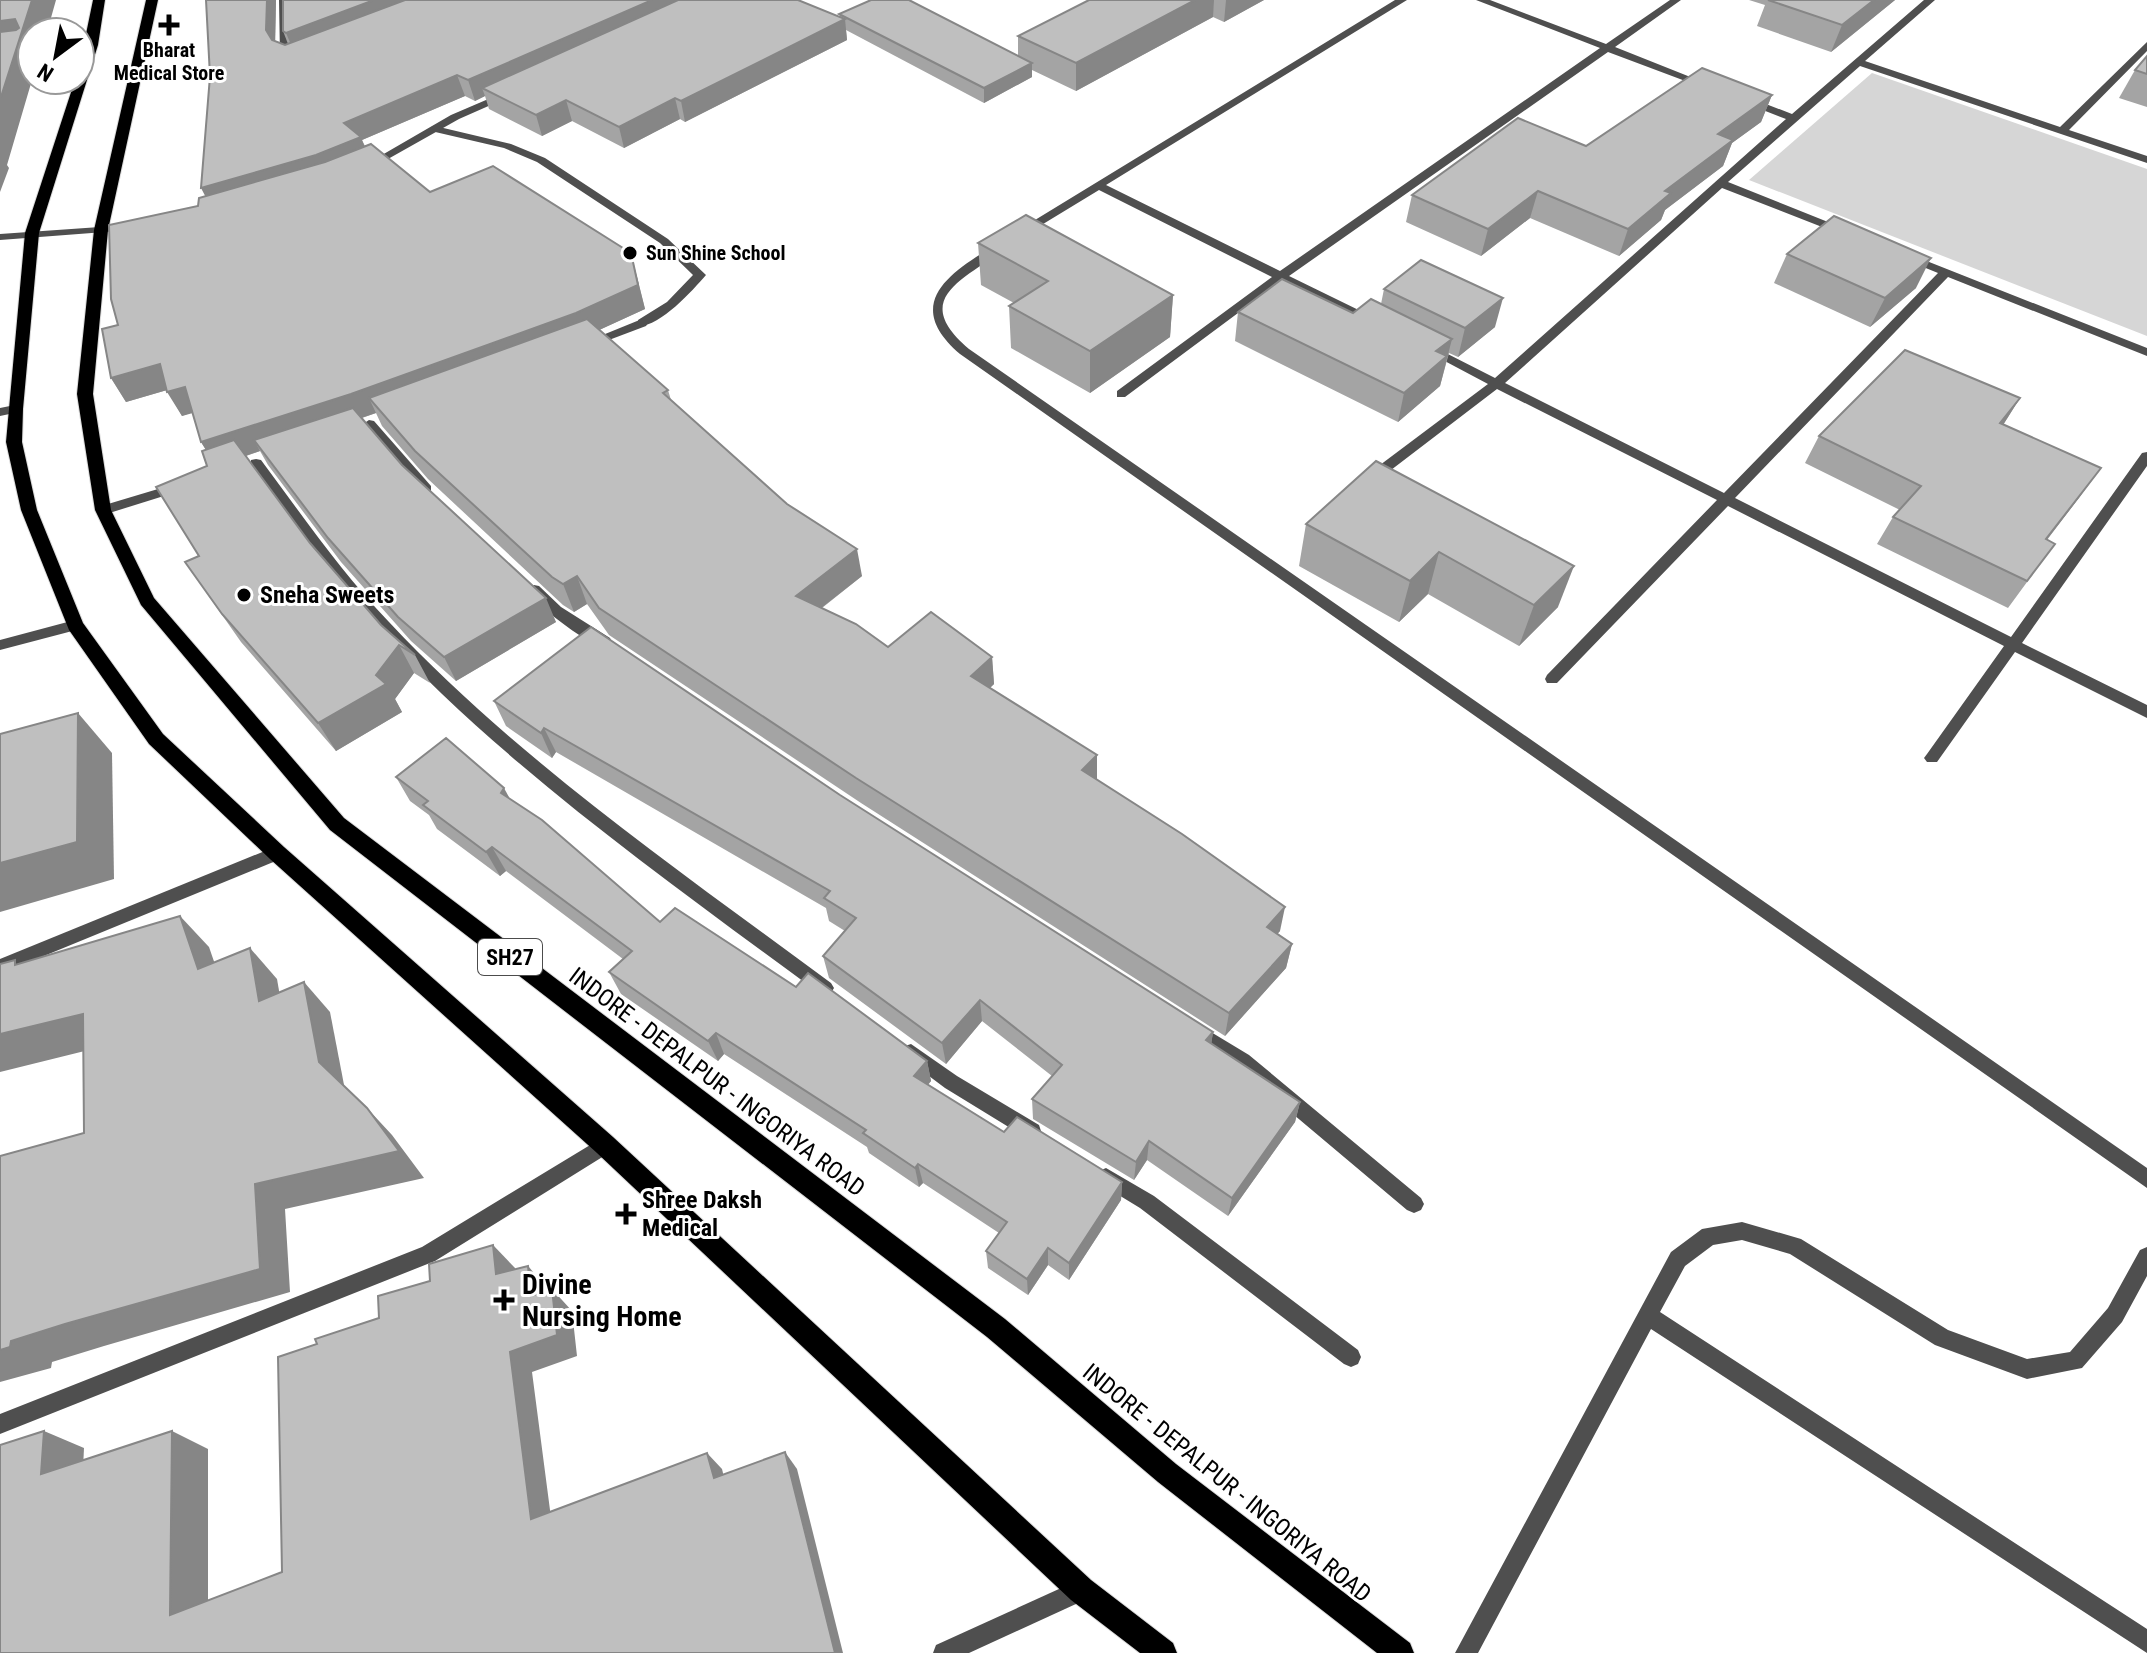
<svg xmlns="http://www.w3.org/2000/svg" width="2147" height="1653" font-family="'Roboto Condensed',sans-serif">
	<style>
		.green { fill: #d6d6d6 }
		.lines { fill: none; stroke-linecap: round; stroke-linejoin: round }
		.primary-casing { stroke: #dbdbdb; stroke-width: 2 }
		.lane { fill: #4f4f4f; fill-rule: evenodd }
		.street { fill: #4f4f4f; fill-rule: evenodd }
		.primary { fill: #000; fill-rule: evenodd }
		.wall { fill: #a4a4a4 }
		.shaded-wall { fill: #868686 }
		.building { fill: #bfbfbf; stroke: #868686; stroke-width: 2 }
		.poi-dot { fill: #000; stroke: #fff; stroke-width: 3 }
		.labels { text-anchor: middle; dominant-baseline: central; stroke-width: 6; stroke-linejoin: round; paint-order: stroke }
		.far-poi-label { font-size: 20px; font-weight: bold; fill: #000; stroke: #fff }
		.shield { fill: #fff; stroke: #4c4c4c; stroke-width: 2 }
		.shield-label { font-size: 22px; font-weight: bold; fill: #000 }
		.poi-label { font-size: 24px; font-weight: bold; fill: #000; stroke: #fff; text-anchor: start }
		.street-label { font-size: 24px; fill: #000; stroke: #fff }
		.near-poi-label { font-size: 28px; font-weight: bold; fill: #000; stroke: #fff; text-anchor: start }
	</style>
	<rect width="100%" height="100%" fill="#fff"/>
	<polygon class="green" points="1872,73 2147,169 2147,336 1749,180"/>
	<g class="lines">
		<defs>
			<g id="primary">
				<polygon points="93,0 105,0 98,45 39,233 23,409 22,442 37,510 83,623 163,734 284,847 613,1137 1091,1580 1173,1643 1177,1653 1140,1653 1071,1600 597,1153 270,859 149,744 69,630 21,510 6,442 25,233 75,80 80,80 80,63"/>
				<polygon points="146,0 158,0 108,230 93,394 111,510 154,598 344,818 1005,1319 1176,1464 1410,1643 1414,1653 1377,1653 1158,1482 987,1337 330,830 141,605 95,510 77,394 94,230"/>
			</g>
		</defs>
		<use href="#primary" class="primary-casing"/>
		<path class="lane" d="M435 126 511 144 545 158 668 239 706 275C692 291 660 327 638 326V320L667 302 693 275 660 243 537 162 504 148 431 131V127Z"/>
		<g class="street">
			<polygon points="279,0 289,0 288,49 289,54 297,58 297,62 291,62 280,56"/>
			<polygon points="1395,0 1407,0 1106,185 1280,271 1600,48 1476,0 1490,0 1606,44 1670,0 1681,0 1615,47 1713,86 1704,88 1608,52 1289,276 1377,319 1377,325 1369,325 1281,281 1125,397 1117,397 1117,391 1272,277 1099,190 1025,235 1017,235 1017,231"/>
			<polygon points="1924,0 1935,0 1865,61 2060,127 2147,42 2147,51 2069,130 2147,156 2147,163 1860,66 1728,182 1848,230 1848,234 1840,234 1722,188 1505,383 1724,493 1938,273 1906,260 1906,256 1914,256 2147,348 2147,356 1948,277 1735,498 2011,637 2142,453 2147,452 2147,466 2022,643 2147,705 2147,718 2015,652 1937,762 1927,762 1924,758 1927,754 2004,646 1728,506 1557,683 1547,683 1545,679 1547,675 1717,500 1497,389 1374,483 1364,483 1364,477 1488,384 1424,350 1430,346 1434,347 1495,378 1786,119 1745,103 1745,99 1753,99 1792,114"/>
			<polygon points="507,91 512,94 511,96 459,119 372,168 363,166 451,115"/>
			<polygon points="114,226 120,229 118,231 0,240 0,234"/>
			<path d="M994 246 1004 248C971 278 906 296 969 349L2147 1168V1188L960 354C903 305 947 274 994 246Z"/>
			<polygon points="642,319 648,323 646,326 593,346 585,346 583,343"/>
			<polygon points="15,405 19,406 19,412 0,416 0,408"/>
			<polygon points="369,420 374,421 431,486 431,492 421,492 364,427 363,424"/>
			<path d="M256 459 261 460C302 515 341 572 389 622 516 758 681 872 831 983L834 988 831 993 825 996 819 993C669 882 505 767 378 629 331 579 292 522 251 466V460Z"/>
			<polygon points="178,483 185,487 183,490 103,515 96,510 98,507"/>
			<path d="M534 585 539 586 561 607 610 638 612 642 610 646C591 650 538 606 527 590Z"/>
			<polygon points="75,620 82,625 80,629 0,650 0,640"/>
			<polygon points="277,846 283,848 285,853 283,858 0,974 0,959"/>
			<polygon points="1196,1023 1249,1055 1421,1198 1424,1204 1421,1210 1414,1213 1407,1210 1237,1067 1190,1037 1187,1031 1190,1025"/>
			<polygon points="911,1044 957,1076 1039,1125 1041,1131 1039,1137 1032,1140 1025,1137 945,1088 905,1058 902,1052 905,1046"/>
			<polygon points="605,1136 612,1139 614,1145 612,1151 435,1261 0,1434 0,1414 422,1247"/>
			<polygon points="1106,1168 1154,1196 1358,1350 1361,1357 1358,1364 1351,1367 1344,1364 1140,1208 1099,1183 1097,1177 1099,1171"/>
			<polygon points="1742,1222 1801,1239 1948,1330 2027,1359 2070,1352 2108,1308 2140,1250 2147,1247 2147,1276 2122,1322 2082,1368 2027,1379 1935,1345 1790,1254 1742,1240 1713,1245 1685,1266 1660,1312 2147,1629 2147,1653 1651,1329 1478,1653 1455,1653 1671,1252 1702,1229"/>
			<polygon points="1081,1579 1089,1582 1092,1590 1089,1598 969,1653 933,1653 936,1645"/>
		</g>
		<use href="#primary" class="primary"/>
	</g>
	<g class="wall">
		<polygon points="206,0 276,0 275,41 285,45 288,44 283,31 840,17 839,14 1018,56 1018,36 1089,0 1264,0 1224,22 1213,17 1076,91 1032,70 1032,77 984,103 846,30 847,40 685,122 680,119 624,148 572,121 542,136 489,109 485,96 475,101 465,96 362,140 365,146 430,192 637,277 645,309 599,330 668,390 671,400 862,576 822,608 888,647 992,657 994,684 990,688 1097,755 1097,780 1280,931 1277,934 1292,944 1286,968 1225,1036 861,803 609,635 587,604 574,612 563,605 428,479 382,426 376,413 362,418 402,465 556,622 456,681 411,641 341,562 268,465 260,451 246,456 310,543 381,625 415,655 430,683 414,673 395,699 402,712 336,751 241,642 185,562 199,556 207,466 206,450 201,442 193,412 182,416 167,390 126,402 111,378 118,325 205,196 210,76"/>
		<polygon points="1749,0 1895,0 1831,52 1757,26 1765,5"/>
		<polygon points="2147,56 2147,107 2119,98 2135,70"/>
		<polygon points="1772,95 1761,122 1732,143 1723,166 1665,210 1661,220 1619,256 1530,218 1481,256 1406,222 1412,195 1586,146"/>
		<polygon points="978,243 1173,295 1170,337 1090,393 1011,348 1009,306 1014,303 981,285"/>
		<polygon points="1787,254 1916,288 1870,327 1774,283"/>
		<polygon points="1384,289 1495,327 1458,357 1449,353 1440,386 1398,422 1235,341 1238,312 1353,313 1381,304"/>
		<polygon points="2020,398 2003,425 2081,495 2047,540 2055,544 2008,608 1877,544 1893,517 1900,510 1805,463 1819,436"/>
		<polygon points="1376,461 1558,607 1519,646 1428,594 1399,622 1299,566 1306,524"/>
		<polygon points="494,701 840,795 1213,1032 1211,1044 1300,1102 1295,1122 1228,1216 1147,1160 1134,1180 1033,1119 1032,1099 1052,1076 982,1021 946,1064 829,978 823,956 845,931 829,921 826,908 556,752 552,758 506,726"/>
		<polygon points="396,777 510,799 660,922 796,987 927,1061 931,1081 928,1085 1004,1132 1122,1182 1121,1200 1069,1280 1048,1265 1028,1295 988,1268 986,1251 999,1233 923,1183 919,1187 869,1153 867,1147 724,1054 718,1061 621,994 609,972 623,959 506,871 500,876 437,829 429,815 410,801"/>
	</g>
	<g class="shaded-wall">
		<polygon points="32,0 56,0 47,32 32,32 32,80 7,165 9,168 0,192 0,21"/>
		<polygon points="267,0 276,0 275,50 266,30"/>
		<polygon points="374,0 435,0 295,54 286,33"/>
		<polygon points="652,0 702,0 482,88 485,96 475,101 468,80"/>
		<polygon points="1195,0 1214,0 1213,17 1076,91 1076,63"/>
		<polygon points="1226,0 1264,0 1224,22"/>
		<polygon points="1874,0 1895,0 1831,52 1842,25"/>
		<polygon points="845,19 847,40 685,122 681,101"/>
		<polygon points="1032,63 1032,77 984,103 984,88"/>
		<polygon points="457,75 465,96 362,140 369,158 212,209 201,188 344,123"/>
		<polygon points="1772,95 1761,122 1732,143 1723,166 1665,210 1661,220 1619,256 1628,229 1718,134"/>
		<polygon points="675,98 680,119 624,148 619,127"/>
		<polygon points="566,100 572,121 542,136 536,115"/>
		<polygon points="1538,191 1530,218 1481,256 1488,229"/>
		<polygon points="631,253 645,309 584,337 369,398 376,413 262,451 254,440 260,451 216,466 201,442"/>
		<polygon points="1931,258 1916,288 1870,327 1885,298"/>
		<polygon points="1173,295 1170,337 1090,393 1090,351"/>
		<polygon points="1503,298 1495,327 1458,357 1465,328"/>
		<polygon points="1452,339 1440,386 1398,422 1404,393 1436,351"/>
		<polygon points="160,364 174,388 126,402 111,378"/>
		<polygon points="185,387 200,411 182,416 167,392"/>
		<polygon points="2020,398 2003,425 2000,423"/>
		<polygon points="2101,468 2081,495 2026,566 2046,539"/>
		<polygon points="857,549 862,576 802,623 796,596"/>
		<polygon points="1439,552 1428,594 1399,622 1410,581"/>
		<polygon points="1574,566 1558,607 1519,646 1534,605"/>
		<polygon points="577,576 587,604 574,612 563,584"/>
		<polygon points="546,598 556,622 456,681 444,657"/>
		<polygon points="399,645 414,673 395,699 402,712 336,751 318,723 376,675"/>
		<polygon points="992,657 994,684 974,703 971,676"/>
		<polygon points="78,713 112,753 114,879 0,912 0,863"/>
		<polygon points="544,728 556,752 552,758 541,733"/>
		<polygon points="1097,755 1097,782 1082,770"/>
		<polygon points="504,788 517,812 501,793"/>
		<polygon points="492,847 506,871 500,876 486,852"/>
		<polygon points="1285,907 1280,931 1262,951 1267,927"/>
		<polygon points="180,916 209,947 227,999 198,969"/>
		<polygon points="1292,944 1286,968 1225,1036 1229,1013"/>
		<polygon points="250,948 277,979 286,1031 259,1001"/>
		<polygon points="304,982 330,1012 345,1090 319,1062"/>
		<polygon points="980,1000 982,1021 946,1064 942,1043"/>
		<polygon points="83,1014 117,1043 0,1072 0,1034"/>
		<polygon points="1213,1032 1210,1053 1206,1040"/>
		<polygon points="716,1033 724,1054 718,1061 708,1041"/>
		<polygon points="927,1061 931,1081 918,1096 914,1076"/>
		<polygon points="1300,1102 1295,1122 1228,1216 1232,1198"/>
		<polygon points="367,1108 392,1135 424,1178 285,1209 290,1292 104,1346 52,1362 51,1368 0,1382 0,1350 11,1341 255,1184"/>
		<polygon points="1149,1141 1147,1160 1134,1180 1136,1162"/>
		<polygon points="918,1164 923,1183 919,1187 915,1168"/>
		<polygon points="1122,1182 1121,1200 1069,1280 1069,1263"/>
		<polygon points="493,1245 515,1268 518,1296 496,1274"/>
		<polygon points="1048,1248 1048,1265 1028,1295 1027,1279"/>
		<polygon points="528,1266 548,1289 551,1317 531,1296"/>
		<polygon points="552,1289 572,1311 577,1356 532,1372 553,1533 531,1519 510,1352"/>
		<polygon points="44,1431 84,1448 82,1490 41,1474"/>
		<polygon points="172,1431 208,1449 208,1626 170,1615"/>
		<polygon points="785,1452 797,1469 843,1653 835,1653"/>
		<polygon points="707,1453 722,1469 728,1494 714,1478"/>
	</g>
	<g class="building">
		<polygon points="0,0 32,0 0,100 0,32 16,30 19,28 15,19 0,21"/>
		<polygon points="206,0 267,0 266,30 272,40 285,45 405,0 652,0 468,80 457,75 344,123 361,137 316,155 201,188 210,76"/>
		<polygon points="283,0 374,0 286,33 283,31"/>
		<polygon points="678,0 798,0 845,19 681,101 675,98 619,127 566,100 536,115 482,88"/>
		<polygon points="871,0 909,0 1032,63 984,88 839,14"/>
		<polygon points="1089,0 1195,0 1076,63 1018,36"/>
		<polygon points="1768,0 1874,0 1842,25"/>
		<polygon points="2147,56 2147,74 2135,70"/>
		<polygon points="1702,68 1772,95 1718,134 1733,140 1665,191 1671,193 1628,229 1538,191 1488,229 1412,195 1518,118 1586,146"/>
		<polygon points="371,144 430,192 493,166 631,253 638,285 576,313 351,394 201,442 185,387 167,392 160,364 111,378 102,329 118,325 111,299 109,225 198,206 199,198 325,162"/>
		<polygon points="1026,215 1173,295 1090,351 1009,306 1048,281 978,243"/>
		<polygon points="1834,216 1931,258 1885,298 1787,254"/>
		<polygon points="1421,260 1503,298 1465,328 1384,289"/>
		<polygon points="1282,279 1353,313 1371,299 1452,339 1436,351 1447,356 1404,393 1238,312"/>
		<polygon points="587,319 668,390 663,393 787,504 857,549 796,596 856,624 888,647 931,612 992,657 971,676 1097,755 1082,770 1182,834 1285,907 1267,927 1292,944 1229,1013 856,778 599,608 577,576 563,584 552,577 415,451 369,398"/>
		<polygon points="1905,350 2020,398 2000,423 2101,468 2046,539 2055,544 2027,581 1893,517 1921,486 1819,436"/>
		<polygon points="353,408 402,465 546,598 444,657 398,617 328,538 254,440"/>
		<polygon points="234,440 310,543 381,625 415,655 399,645 376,675 386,684 318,723 222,614 185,562 199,556 156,487 207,466 202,451"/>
		<polygon points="1376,461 1574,566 1534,605 1439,552 1410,581 1306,524"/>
		<polygon points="591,627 840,795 1213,1032 1206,1040 1300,1102 1232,1198 1149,1141 1136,1162 1032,1099 1062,1065 980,1000 942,1043 823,956 856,918 824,898 830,891 544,728 541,733 494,701"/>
		<polygon points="78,713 77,842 0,863 0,734"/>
		<polygon points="446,738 504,788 501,793 542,820 660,922 675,908 796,987 808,973 927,1061 914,1076 1004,1132 1017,1117 1122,1182 1069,1263 1048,1248 1027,1279 986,1251 1007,1222 918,1164 915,1168 863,1133 866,1130 716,1033 708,1041 609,972 632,951 492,847 486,852 423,805 428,801 396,777"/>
		<polygon points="180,916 198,969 250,948 259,1001 304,982 319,1062 367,1108 399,1151 255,1184 260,1269 65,1324 11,1341 10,1347 0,1350 0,1156 84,1133 83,1014 0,1034 0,964 15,960 15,965"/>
		<polygon points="493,1245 496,1274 528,1266 531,1296 552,1289 557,1335 510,1352 531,1519 707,1453 714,1478 785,1452 835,1653 0,1653 0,1445 44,1431 41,1474 172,1431 170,1615 282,1572 278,1357 317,1344 315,1339 379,1318 378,1296 430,1281 429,1264"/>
	</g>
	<g class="poi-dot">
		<path d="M165 13h8v8h8v8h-8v8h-8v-8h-8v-8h8z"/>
		<circle cx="630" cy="253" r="8"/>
		<circle cx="244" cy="595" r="8"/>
		<path d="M622 1202h8v8h8v8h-8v8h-8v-8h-8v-8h8z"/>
		<path d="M500 1288h8v8h8v8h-8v8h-8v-8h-8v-8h8z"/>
	</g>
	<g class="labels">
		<g class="far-poi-label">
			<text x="169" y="50">Bharat<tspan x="169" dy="23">Medical Store</tspan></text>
			<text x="646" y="253" text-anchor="start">Sun Shine School</text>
		</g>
		<rect class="shield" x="478" y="939" width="64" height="36" rx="6"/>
		<g class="shield-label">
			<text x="510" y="957">SH27</text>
		</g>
		<g class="poi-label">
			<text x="260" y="595">Sneha Sweets</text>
			<text x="642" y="1200">Shree Daksh<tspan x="642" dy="28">Medical</tspan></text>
		</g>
		<g class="street-label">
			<text transform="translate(717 1082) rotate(37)">INDORE - DEPALPUR - INGORIYA ROAD</text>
			<text transform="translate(1227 1483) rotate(39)">INDORE - DEPALPUR - INGORIYA ROAD</text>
		</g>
		<g class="near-poi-label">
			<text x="522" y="1284">Divine<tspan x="522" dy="32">Nursing Home</tspan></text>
		</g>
	</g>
	<g transform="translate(56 56) rotate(212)"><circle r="38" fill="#ffffff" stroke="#999999" stroke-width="2"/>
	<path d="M0-6L14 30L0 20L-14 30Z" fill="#000000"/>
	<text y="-12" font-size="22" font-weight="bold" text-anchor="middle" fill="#000000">N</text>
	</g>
</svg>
